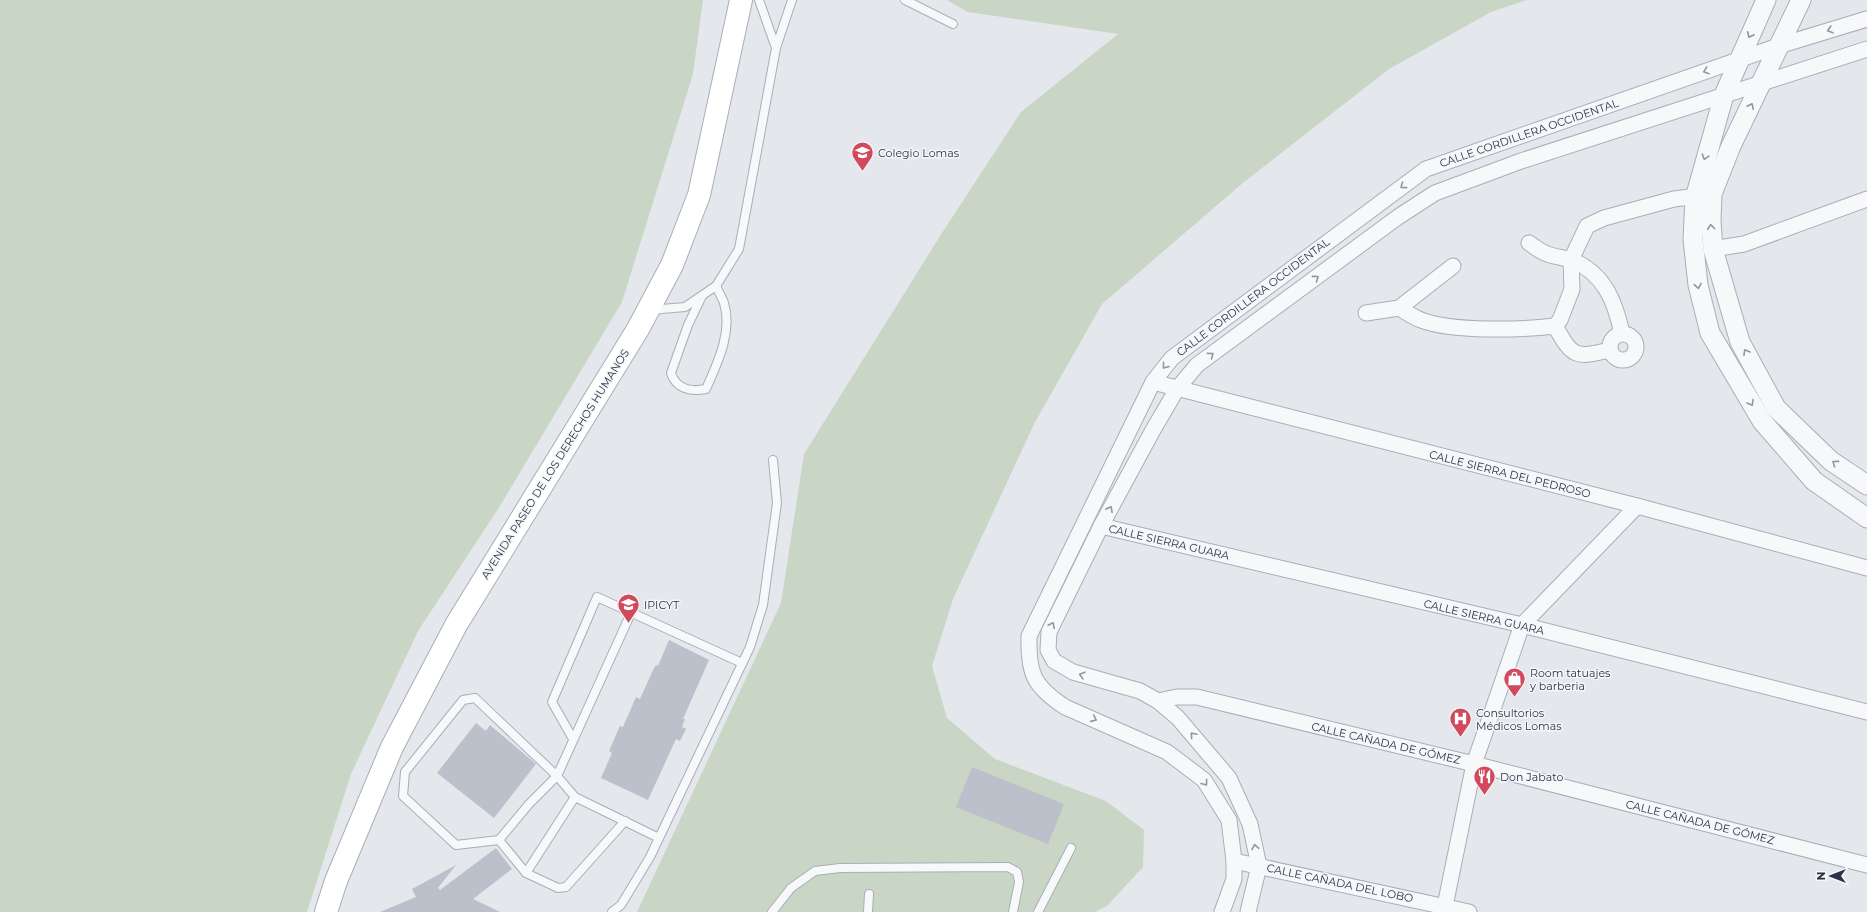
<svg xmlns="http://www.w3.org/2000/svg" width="1867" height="912" font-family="Montserrat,sans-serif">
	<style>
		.green { fill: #c9d6c5 }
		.building { fill: #bbc0ca }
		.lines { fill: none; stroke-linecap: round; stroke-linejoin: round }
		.service-casing { stroke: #a9aeb7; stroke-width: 10 }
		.minor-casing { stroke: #a9aeb7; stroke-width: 17 }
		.tertiary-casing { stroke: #a9aeb7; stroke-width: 21 }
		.secondary-casing { stroke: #a9aeb7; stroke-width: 24 }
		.service { stroke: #f7f8fa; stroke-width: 8 }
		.minor { stroke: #f7f8fa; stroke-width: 15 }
		.tertiary { stroke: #f7f8fa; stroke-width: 19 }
		.secondary { stroke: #fff; stroke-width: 22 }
		.oneway { stroke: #9196a0 }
		.labels { text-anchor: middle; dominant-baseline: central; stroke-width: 3; stroke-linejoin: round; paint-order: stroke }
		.street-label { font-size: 11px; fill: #2b3445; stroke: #f4f6f9 }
		.poi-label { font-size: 11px; fill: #2b3445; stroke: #f4f6f9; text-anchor: start }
	</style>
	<rect width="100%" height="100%" fill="#e4e7ec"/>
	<g class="green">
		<polygon points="0,0 703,0 693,74 622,302 500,506 418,631 351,774 307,912 0,912"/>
		<polygon points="947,0 1527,0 1491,12 1389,69 1244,182 1102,304 1034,424 953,599 932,666 947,718 995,759 1106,801 1144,830 1143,867 1107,906 1095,912 637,912 781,603 804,454 942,233 1021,112 1118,34 968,12"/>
	</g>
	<g class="building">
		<polygon points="669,640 709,660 683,719 685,719 682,727 686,729 680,741 676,739 648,800 601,778 612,753 609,751 620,726 623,727 636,697 640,699 654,668 656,665 658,666"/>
		<polygon points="476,723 486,731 490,725 536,764 494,818 437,773"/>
		<polygon points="972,767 1064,804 1048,844 956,807"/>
		<polygon points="496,848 512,869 473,899 500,912 380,912 416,897 412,889 456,865 438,888 440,890"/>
	</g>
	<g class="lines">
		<defs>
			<g id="service">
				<polyline points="905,0 953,24"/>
				<polyline points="776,48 792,0"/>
				<path d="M702 296 688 325 671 373C676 389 691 392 706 389 717 364 733 332 724 303 722 297 718 291 716 286"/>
				<polyline points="650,310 685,307 716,286 739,249 776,48 759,0"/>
				<polyline points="631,613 557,776 529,804 499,840 456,845 403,796 405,772 463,700 475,698 557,776 575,797 659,838"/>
				<polyline points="573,739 552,702 597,597 742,663"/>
				<polyline points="499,840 526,873 575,797"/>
				<polyline points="526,873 558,888 566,887 625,821"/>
				<polyline points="612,912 621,905 650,857 750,647 763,605 777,503 773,460"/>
				<polyline points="772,912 791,888 815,871 840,868 1008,867 1017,872 1019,882 1013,912"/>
				<polyline points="868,912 869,894"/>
				<polyline points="1038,912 1071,848"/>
			</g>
			<g id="minor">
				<path d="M1529 243C1534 246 1539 251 1545 253 1553 257 1563 257 1572 260 1605 274 1615 302 1622 333"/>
				<polyline points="1713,249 1744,244 1867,199"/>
				<path d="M1399 308C1406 312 1413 317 1421 320 1452 332 1521 330 1555 326L1560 320 1572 289 1571 260 1587 226 1604 218 1674 199 1705 195"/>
				<polyline points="1366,313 1399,308 1453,266"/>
				<path d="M1555 326C1573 358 1575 358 1610 350"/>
				<circle cx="1623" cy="347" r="13"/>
				<polyline points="1153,382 1637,506 1867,568"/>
				<polyline points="1101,526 1522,625 1867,712"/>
				<polyline points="1158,701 1177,697 1197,697 1474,764 1867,865"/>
				<polyline points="1234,861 1469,912"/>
				<polyline points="1445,906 1474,764 1522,625 1637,506"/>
				<path d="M1222 912 1234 879V861L1229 820 1204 780 1167 752 1065 707C1033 686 1028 673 1029 636L1153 382 1172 358 1426 169 1778 46 1867 19"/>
				<polyline points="1248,912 1259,866 1250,824 1229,778 1178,718 1158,701 1140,691 1073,672 1054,661 1048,650 1049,632 1101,526 1153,430 1177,389 1197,365 1398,217 1435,193 1521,161 1867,49"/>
			</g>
			<g id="tertiary">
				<polyline points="1766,0 1724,95 1695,198 1693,239 1698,285 1710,333 1762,421 1814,481 1867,518"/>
				<polyline points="1801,0 1731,146 1712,194 1711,221 1713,249 1740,342 1776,408 1831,461 1867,485"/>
			</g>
			<polyline id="secondary" points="326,912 336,881 392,747 456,625 638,329 672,265 699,195 741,0"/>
		</defs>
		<use href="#service" class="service-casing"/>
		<use href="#minor" class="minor-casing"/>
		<use href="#tertiary" class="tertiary-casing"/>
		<use href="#secondary" class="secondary-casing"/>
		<use href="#service" class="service"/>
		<use href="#minor" class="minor"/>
		<use href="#tertiary" class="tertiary"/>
		<use href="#secondary" class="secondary"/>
	</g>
	<defs><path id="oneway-chevron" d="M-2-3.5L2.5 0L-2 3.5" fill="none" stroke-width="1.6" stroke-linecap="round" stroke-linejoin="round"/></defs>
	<g class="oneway">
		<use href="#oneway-chevron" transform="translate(1830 30) rotate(163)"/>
		<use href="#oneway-chevron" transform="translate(1750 35) rotate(115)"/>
		<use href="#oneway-chevron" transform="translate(1706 71) rotate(161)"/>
		<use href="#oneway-chevron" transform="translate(1751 106) rotate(-64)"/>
		<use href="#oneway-chevron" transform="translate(1705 157) rotate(107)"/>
		<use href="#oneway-chevron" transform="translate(1403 186) rotate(143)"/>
		<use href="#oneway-chevron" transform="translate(1711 227) rotate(-94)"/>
		<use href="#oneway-chevron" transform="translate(1316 278) rotate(-36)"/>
		<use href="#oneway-chevron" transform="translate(1698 286) rotate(80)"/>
		<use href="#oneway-chevron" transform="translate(1746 352) rotate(-119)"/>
		<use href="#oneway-chevron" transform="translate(1211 355) rotate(-36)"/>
		<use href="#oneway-chevron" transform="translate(1165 366) rotate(128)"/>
		<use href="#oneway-chevron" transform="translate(1751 403) rotate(60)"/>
		<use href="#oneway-chevron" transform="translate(1835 463) rotate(-144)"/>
		<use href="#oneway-chevron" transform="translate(1110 509) rotate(-61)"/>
		<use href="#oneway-chevron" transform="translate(1052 625) rotate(-64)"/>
		<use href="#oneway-chevron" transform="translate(1082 675) rotate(-164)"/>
		<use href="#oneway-chevron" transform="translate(1094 719) rotate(24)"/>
		<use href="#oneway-chevron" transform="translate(1193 735) rotate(-131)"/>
		<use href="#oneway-chevron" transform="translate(1205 783) rotate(53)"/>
		<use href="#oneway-chevron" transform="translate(1255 847) rotate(-101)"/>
	</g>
	<defs>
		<symbol id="school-pin" viewBox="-11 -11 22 30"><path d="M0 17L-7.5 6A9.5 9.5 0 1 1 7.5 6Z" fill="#d1495b" stroke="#f4f6f9"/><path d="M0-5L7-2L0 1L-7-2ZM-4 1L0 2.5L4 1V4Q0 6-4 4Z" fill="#fff"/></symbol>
		<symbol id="university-pin" viewBox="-11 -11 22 30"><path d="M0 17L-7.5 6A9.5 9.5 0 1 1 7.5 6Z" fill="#d1495b" stroke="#f4f6f9"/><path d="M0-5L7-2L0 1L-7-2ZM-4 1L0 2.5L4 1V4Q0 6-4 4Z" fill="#fff"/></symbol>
		<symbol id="shop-pin" viewBox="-11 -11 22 30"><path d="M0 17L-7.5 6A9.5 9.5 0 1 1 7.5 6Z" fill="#d1495b" stroke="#f4f6f9"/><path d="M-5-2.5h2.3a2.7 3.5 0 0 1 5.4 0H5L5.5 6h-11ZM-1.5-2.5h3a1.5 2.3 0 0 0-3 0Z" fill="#fff"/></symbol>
		<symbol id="hospital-pin" viewBox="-11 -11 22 30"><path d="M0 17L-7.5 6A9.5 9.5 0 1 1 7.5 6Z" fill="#d1495b" stroke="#f4f6f9"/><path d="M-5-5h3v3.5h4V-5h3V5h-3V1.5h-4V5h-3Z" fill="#fff"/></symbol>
		<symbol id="restaurant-pin" viewBox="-11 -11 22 30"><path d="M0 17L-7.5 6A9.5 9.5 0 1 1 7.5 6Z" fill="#d1495b" stroke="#f4f6f9"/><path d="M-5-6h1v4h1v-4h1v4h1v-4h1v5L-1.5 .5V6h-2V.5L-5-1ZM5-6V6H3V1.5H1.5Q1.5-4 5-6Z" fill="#fff"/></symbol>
	</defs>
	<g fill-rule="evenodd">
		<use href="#school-pin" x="850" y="140" width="25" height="34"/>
		<use href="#university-pin" x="616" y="592" width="25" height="34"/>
		<use href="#shop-pin" x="1502" y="666" width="25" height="34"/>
		<use href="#hospital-pin" x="1448" y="706" width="25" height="34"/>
		<use href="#restaurant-pin" x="1472" y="764" width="25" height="34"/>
	</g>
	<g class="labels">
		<g class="street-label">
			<text transform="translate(1529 133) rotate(-19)">CALLE CORDILLERA OCCIDENTAL</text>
			<text transform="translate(1253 297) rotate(-37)">CALLE CORDILLERA OCCIDENTAL</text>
			<text transform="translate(555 464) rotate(-58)">AVENIDA PASEO DE LOS DERECHOS HUMANOS</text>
			<text transform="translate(1510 474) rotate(14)">CALLE SIERRA DEL PEDROSO</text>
			<text transform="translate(1169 542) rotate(13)">CALLE SIERRA GUARA</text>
			<text transform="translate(1484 617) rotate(13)">CALLE SIERRA GUARA</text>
			<text transform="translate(1386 743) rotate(13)">CALLE CAÑADA DE GÓMEZ</text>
			<text transform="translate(1700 822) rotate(14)">CALLE CAÑADA DE GÓMEZ</text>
			<text transform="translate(1340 883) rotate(12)">CALLE CAÑADA DEL LOBO</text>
		</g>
		<g class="poi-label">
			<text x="878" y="153">Colegio Lomas</text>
			<text x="644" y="605">IPICYT</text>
			<text x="1530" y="673">Room tatuajes<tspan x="1530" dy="13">y barberia</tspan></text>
			<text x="1476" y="713">Consultorios<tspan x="1476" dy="13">Médicos Lomas</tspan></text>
			<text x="1500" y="777">Don Jabato</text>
		</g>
	</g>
	<g transform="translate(1831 876) rotate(270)" stroke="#f4f6f9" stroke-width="3" paint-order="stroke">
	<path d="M0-3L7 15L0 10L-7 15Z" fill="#2b3445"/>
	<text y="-6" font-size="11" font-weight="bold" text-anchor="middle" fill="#2b3445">N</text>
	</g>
</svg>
